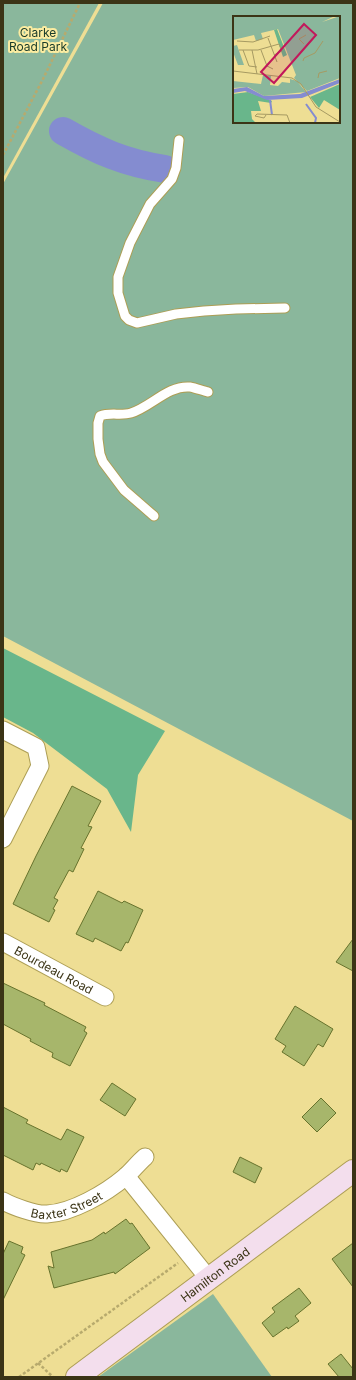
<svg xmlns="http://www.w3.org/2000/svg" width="356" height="1380" font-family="Inter,sans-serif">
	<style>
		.green { fill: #8ab79c; fill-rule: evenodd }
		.forest { fill: #69b68b }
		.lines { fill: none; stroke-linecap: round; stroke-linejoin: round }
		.river { stroke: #848cd0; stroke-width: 28 }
		.building { fill: #a7b66b; stroke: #67732d }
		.lane-casing { stroke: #ad9e55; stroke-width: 11 }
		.street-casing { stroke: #ad9e55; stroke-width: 19 }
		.secondary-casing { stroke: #ad9e55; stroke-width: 24 }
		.path { stroke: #b7aa6d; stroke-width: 2.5; stroke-dasharray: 3 2; stroke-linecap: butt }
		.lane { stroke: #fff; stroke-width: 9 }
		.street { stroke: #fff; stroke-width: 17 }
		.secondary { stroke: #f3deed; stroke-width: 22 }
		.labels { text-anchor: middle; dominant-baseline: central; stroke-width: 4; stroke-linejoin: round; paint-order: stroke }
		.park-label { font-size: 12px; fill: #193b29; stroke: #fbeca1 }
		.street-label { font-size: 12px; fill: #3b3416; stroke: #fbeca1 }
		.inset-river { fill: none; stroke: #848cd0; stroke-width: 2 }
		.inset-road { fill: none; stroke: #a69a62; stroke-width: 1 }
		.view { fill: #c2185b; fill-opacity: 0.15; stroke: #c2185b; stroke-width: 2 }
		.inset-edge { fill: none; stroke: #3b3416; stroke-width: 2 }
	</style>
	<rect width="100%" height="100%" fill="#eede94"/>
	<g class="green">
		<polygon points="3,3 99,3 3,178"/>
		<path d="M103 3H353V821L3 636V184ZM234 17H339V122H234Z"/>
		<polygon points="213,1294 272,1377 98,1377"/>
	</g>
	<polygon class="forest" points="3,648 165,731 138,775 131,832 107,789 33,733 3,717"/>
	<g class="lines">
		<path class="river" d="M63 131C98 151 125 163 165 169"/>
	</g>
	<g class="building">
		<polygon points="72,786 101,801 88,826 92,827 81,848 84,849 73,872 69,870 54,898 58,900 53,909 55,910 49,922 13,904 36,856"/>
		<polygon points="98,891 122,903 124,901 143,910 128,943 126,942 121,951 95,938 93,942 76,934"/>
		<polygon points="353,939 353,971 336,962"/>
		<polygon points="3,983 45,1003 44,1005 86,1027 84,1031 87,1033 70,1066 52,1057 53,1053 30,1041 31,1039 3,1024"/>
		<polygon points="295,1006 333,1029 323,1047 318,1044 304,1066 282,1052 286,1046 275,1039"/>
		<polygon points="112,1083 136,1099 125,1116 100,1100"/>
		<polygon points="321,1098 336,1113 317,1132 302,1117"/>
		<polygon points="3,1107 28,1120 26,1123 61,1140 67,1129 84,1137 67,1172 61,1169 60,1172 41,1163 40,1165 36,1163 33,1170 3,1155"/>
		<polygon points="240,1157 262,1168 255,1183 233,1172"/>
		<polygon points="126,1219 130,1224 132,1223 150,1248 115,1274 114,1272 54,1288 48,1266 54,1268 51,1252 92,1240 104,1232 105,1234"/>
		<polygon points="9,1241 23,1247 21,1253 25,1255 3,1300 3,1254"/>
		<polygon points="353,1243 353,1287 332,1259"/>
		<polygon points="299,1288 311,1303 295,1316 299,1321 288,1329 287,1327 273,1337 262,1323 275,1312 272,1308"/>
		<polygon points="341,1354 353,1369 353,1377 339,1377 328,1364"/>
	</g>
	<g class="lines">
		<defs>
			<g id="lane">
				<polyline points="179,140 176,168 172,179 150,204 130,243 118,277 118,293 125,316 129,320 137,323 176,314 204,311 236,309 285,308"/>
				<path d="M154 516 124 490 103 462 100 454 98 439V423L100 416C110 412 121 416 131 413 151 407 168 385 190 387 196 388 203 391 208 392"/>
			</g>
			<g id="street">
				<polyline points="3,730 36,747 40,766 3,839"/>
				<path id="s1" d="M3 942 105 997"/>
				<polyline points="126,1176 209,1279"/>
				<path id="s2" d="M3 1201C12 1206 36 1215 47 1214 72 1213 106 1193 125 1177 132 1171 138 1163 145 1157"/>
			</g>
			<g id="secondary">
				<path id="s3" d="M77 1377 353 1171"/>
			</g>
		</defs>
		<use href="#lane" class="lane-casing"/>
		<use href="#street" class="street-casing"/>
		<use href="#secondary" class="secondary-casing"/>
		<g class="path">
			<polyline points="3,155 42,81 80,3"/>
			<polyline points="38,1363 53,1377"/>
			<polyline points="19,1377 178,1263"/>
		</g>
		<use href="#lane" class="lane"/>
		<use href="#street" class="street"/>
		<use href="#secondary" class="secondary"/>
	</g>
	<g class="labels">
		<g class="park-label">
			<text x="38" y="32">Clarke<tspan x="38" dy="14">Road Park</tspan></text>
		</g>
		<g class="street-label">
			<text stroke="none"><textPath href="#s1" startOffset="58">Bourdeau Road</textPath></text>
			<text stroke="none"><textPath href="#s2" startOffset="67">Baxter Street</textPath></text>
			<text stroke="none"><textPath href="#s3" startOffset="172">Hamilton Road</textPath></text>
		</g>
	</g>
	<g transform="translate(233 16)">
		<rect width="107" height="107" fill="#eede94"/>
		<path d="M0 0H102L89 6 107 0V62L74 75 61 62 63 59 45 13 28 17 30 23 23 25 21 19 0 24ZM4 29 11 49H5L0 36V30ZM30 59 38 60 37 69 45 70 49 66 57 67V63L64 65 73 76 31 80 15 71 0 72V65L28 68Z" fill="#8ab79c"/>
		<path d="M44 13 54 39 50 41 41 14ZM107 68V94L91 84 86 92 77 81ZM15 76 39 85 38 87 25 85 28 95H18L19 103 22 106 36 107H0V78Z" fill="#69b68b"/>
		<path d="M107 63V67L69 82 34 84 12 75 0 77V73L14 71 31 80 67 78Z" fill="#848cd0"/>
		<path class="inset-river" d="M37 84 39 99M73 88 83 102 82 107"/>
		<path class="inset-road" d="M35 22 44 46M4 25 20 26 37 20M71 28 66 23 73 19M6 34H25L46 28 49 35 41 39M10 34 16 50 24 51M19 34 24 58M28 34 34 50 40 53M70 45 71 42 82 37 90 25M0 55 59 62 68 68 83 91 107 106M85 62 86 57 94 55M33 99 31 102 22 100 24 98 54 99 57 107"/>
		<path class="view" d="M71 8 83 19 41 67 28 56Z"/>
		<rect width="107" height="107" class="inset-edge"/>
	</g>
	<rect width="356" height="1380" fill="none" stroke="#3b3416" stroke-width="8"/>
</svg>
